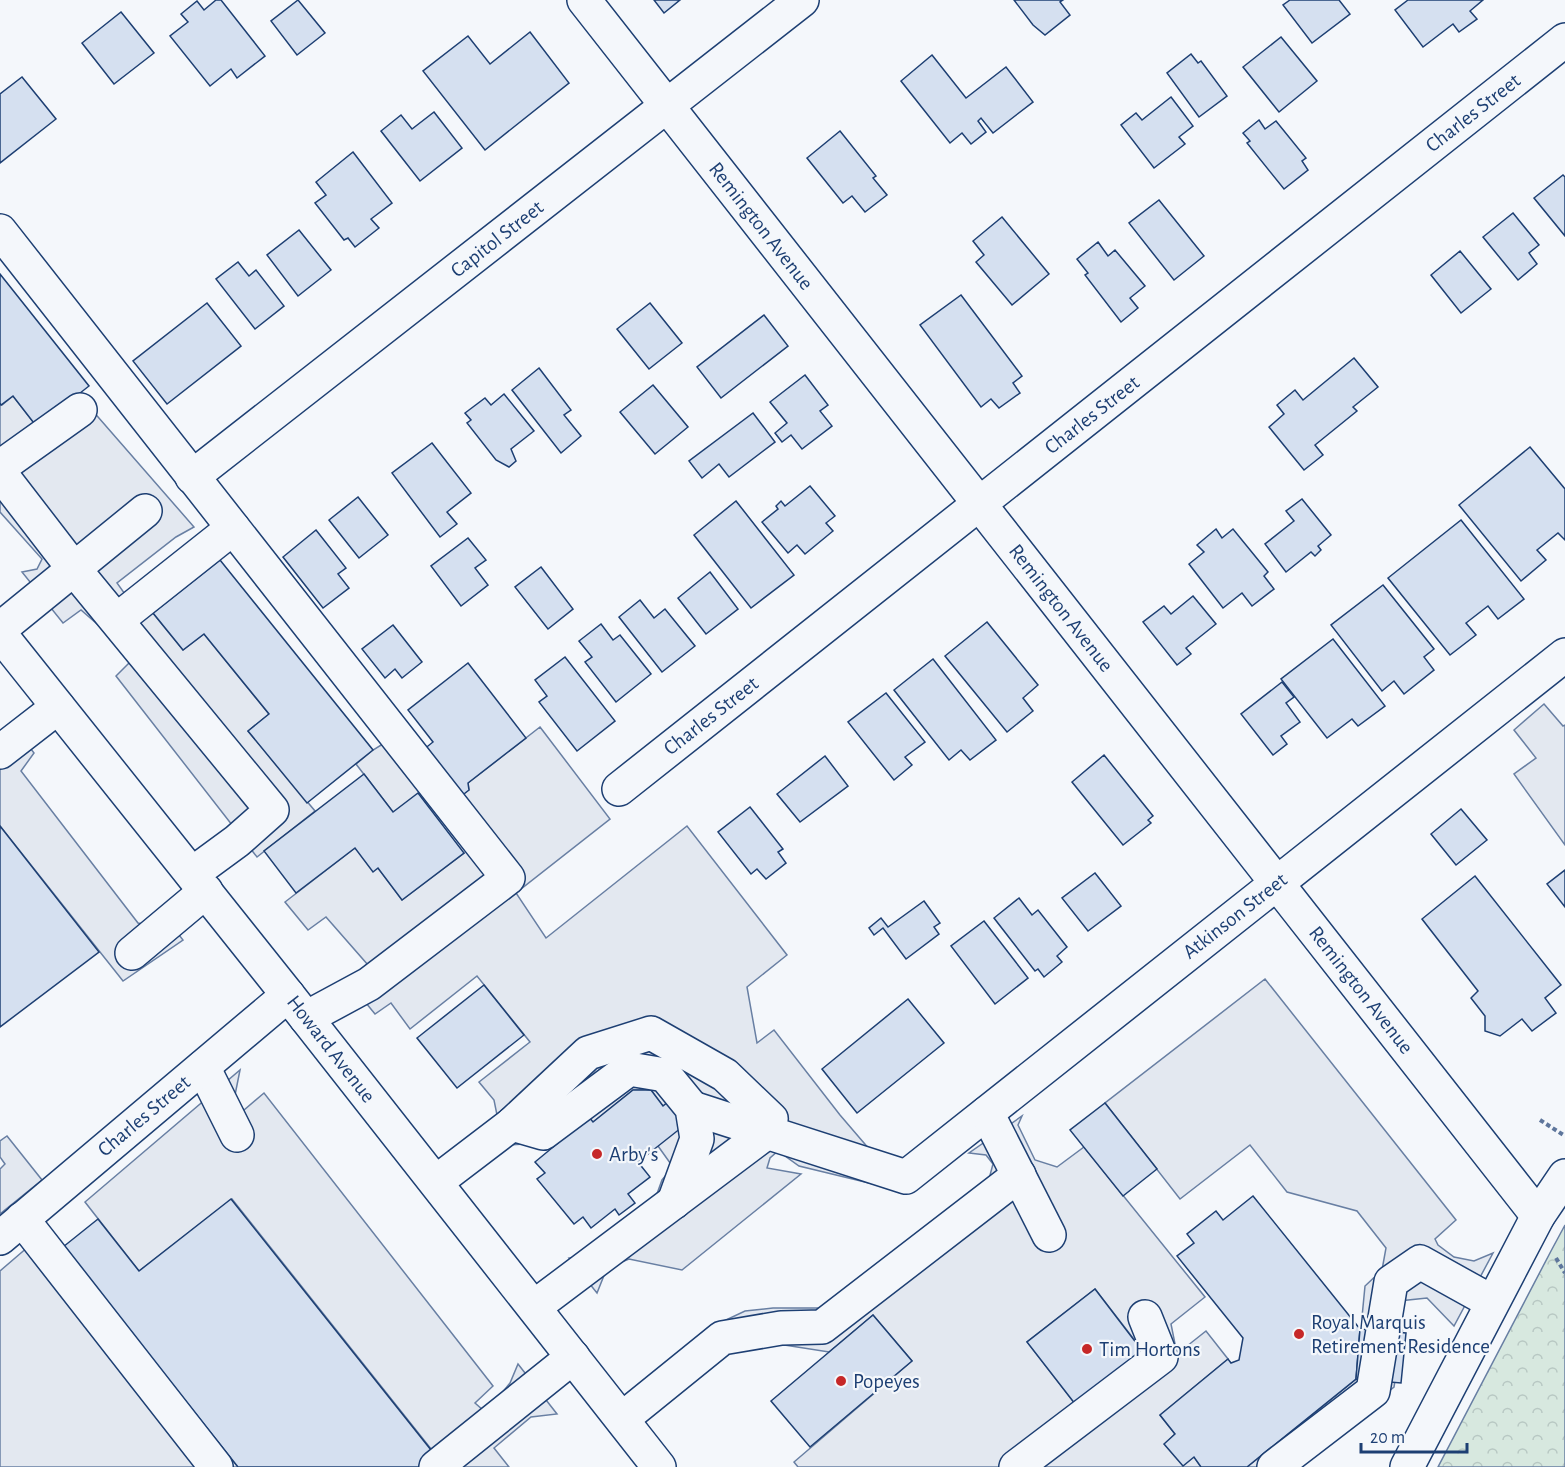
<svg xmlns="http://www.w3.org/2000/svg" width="1565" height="1467" font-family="'Alegreya Sans',sans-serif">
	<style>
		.park { fill: url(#park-crowns); stroke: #687fa3; stroke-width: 1.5 }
		.parking { fill: #e3e8f0; stroke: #687fa3; stroke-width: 1.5; fill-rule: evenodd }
		.building { fill: #d5e0f0; stroke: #1d3f73; stroke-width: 1.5 }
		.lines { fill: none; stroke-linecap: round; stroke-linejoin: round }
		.minor-casing { stroke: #1d3f73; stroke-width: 36 }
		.major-casing { stroke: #1d3f73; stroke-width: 36 }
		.path { stroke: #5e769c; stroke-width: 4; stroke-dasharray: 4.5 3; stroke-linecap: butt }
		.minor { stroke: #f4f7fb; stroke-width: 33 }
		.major { stroke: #f4f7fb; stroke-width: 33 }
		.poi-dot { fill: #c62828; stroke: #f4f7fb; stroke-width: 2 }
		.labels { text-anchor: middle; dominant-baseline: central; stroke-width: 4.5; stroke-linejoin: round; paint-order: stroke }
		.street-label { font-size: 21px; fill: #1d3f73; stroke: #f4f7fb }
		.poi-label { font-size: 21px; fill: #1d3f73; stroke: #f4f7fb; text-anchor: start }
	</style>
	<defs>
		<pattern id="park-crowns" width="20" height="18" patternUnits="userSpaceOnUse" patternTransform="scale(1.5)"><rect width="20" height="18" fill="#d7e8df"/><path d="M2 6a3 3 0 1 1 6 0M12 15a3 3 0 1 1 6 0" fill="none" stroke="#b8c8c3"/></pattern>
	</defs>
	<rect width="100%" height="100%" fill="#f4f7fb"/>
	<polygon class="park" points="1565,1225 1565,1467 1438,1467 1551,1251"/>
	<g class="parking">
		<polygon points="78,394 194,527 176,537 117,583 137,611 153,613 183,650 204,634 269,714 248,731 315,811 257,857 116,676 135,657 81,610 63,623 22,572 37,569 42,559 0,512 0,403 2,405 13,396 37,427"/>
		<polygon points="1544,704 1563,726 1565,725 1565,845 1514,774 1536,758 1514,730"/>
		<polygon points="13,725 34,753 21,771 138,923 151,926 165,917 183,940 123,981 0,826 0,736"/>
		<polygon points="540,727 610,819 516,893 546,938 687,826 787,955 747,987 757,1043 774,1030 840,1115 906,1192 799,1166 778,1151 770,1158 767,1168 801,1174 682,1270 629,1259 607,1268 597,1293 569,1258 587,1256 654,1202 662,1180 673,1167 658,1146 668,1102 663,1106 651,1090 633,1090 593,1122 541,1143 509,1145 497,1115 494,1100 479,1082 530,1042 477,976 410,1029 391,1003 375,1014 348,981 368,965 326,917 308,930 285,902 355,848 378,868 402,900 464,853 393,812 356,764 373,750 386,742 460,796 469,790 468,783"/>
		<polygon points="1265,979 1456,1220 1435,1239 1438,1245 1454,1257 1474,1261 1493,1253 1454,1326 1427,1298 1399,1301 1403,1327 1394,1387 1291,1467 1247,1467 1356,1379 1365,1286 1382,1270 1386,1248 1357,1211 1287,1192 1250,1145 1180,1199 1105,1103"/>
		<polygon points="240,1070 234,1100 244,1110 264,1093 493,1386 475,1403 483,1410 497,1399 510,1383 518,1364 557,1414 531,1417 494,1448 509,1467 420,1467 435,1454 232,1199 139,1271 85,1202"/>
		<path d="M1022 1116 1018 1125 1035 1160 1057 1167 1084 1147 1205 1297 1171 1324 1177 1354 1206 1331 1228 1359 1160 1415 1175 1434 1165 1444 1194 1457 1201 1467H798L794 1462 912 1361 873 1315 829 1352 778 1344 711 1327 745 1311 773 1308H827L989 1179 993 1164 986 1155 969 1153ZM1095 1289 1147 1356 1079 1409 1027 1342Z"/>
		<polygon points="7,1136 42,1180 0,1214 0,1169 5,1164 0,1157 0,1141"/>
		<polygon points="50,1228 63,1247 238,1467 0,1467 0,1271"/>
	</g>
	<g class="building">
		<polygon points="216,0 221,0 265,56 237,78 231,69 210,86 170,36 188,22 181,14 197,1 204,10"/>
		<polygon points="298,0 325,33 297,55 271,21"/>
		<polygon points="654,0 680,0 664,13"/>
		<polygon points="1014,0 1063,0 1060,2 1070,15 1045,35 1033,25"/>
		<polygon points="1290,0 1339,0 1350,14 1312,43 1283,5"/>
		<polygon points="1408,0 1483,0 1470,11 1477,19 1459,32 1453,24 1423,47 1395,10"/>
		<polygon points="121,12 154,53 114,84 82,43"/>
		<polygon points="530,32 569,83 485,150 423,71 468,36 490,64"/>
		<polygon points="1281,37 1317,81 1279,112 1243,67"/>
		<polygon points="1191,54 1198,63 1201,61 1227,96 1199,117 1167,73"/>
		<polygon points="932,55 966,98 1006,67 1033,102 993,133 981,118 978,121 986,132 971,144 962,133 950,143 901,81"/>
		<polygon points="22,77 56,119 0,163 0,94"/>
		<polygon points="1171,97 1193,126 1179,137 1185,144 1154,168 1121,125 1136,113 1142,120"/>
		<polygon points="434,112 462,148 420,181 381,131 401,115 412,129"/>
		<polygon points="1259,120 1265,129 1276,121 1306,158 1302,161 1308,170 1284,189 1247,143 1250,141 1243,133"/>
		<polygon points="840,131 876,176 873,178 887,195 865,212 852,196 843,203 807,158"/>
		<polygon points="353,152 392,203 371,219 379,228 355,247 348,238 344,240 315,203 326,195 316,182"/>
		<polygon points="1563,175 1565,177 1565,236 1534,198"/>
		<polygon points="1159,200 1204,256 1174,280 1129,223"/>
		<polygon points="1513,213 1539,245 1529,253 1537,264 1518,280 1483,237"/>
		<polygon points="1002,217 1049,274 1012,305 976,262 984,255 973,241"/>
		<polygon points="299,230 331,270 298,296 267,255"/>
		<polygon points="1098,242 1108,256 1115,250 1145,286 1130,298 1138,308 1121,322 1085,275 1088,273 1077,259"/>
		<polygon points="1460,251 1491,289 1461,313 1431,275"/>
		<polygon points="238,262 249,276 256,270 284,306 255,329 216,279"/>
		<polygon points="0,274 89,386 37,427 13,396 1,405 0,403"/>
		<polygon points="961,295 1022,376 1013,383 1020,393 999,408 991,399 981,407 920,325"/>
		<polygon points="207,303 241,346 167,404 133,361"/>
		<polygon points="650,303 682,343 649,369 617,329"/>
		<polygon points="764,315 788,346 721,398 697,367"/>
		<polygon points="1354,358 1378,387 1353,407 1357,411 1315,445 1323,455 1304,470 1269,427 1284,414 1277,405 1295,390 1303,400"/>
		<polygon points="539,368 571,410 564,415 581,436 561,453 512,390"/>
		<polygon points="805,375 828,405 820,411 832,426 802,449 791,435 782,442 775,433 787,423 770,402"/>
		<polygon points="653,385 688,427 655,454 620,412"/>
		<polygon points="504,394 534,431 511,449 516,461 509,467 496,460 467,423 471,420 465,413 485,398 491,405"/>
		<polygon points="753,413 775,442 729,477 719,464 702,478 689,461"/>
		<polygon points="432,443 471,493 447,512 457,524 440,537 392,473"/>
		<polygon points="1530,447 1565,489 1565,540 1558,533 1537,550 1546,560 1521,581 1459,505"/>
		<polygon points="810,486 835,516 826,523 833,531 805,554 797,545 788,553 762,522 778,509 776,506 781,501 785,506"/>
		<polygon points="358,497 388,535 359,558 329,520"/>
		<polygon points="1302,499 1331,535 1318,546 1321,550 1315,556 1311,552 1286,572 1265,544 1294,521 1286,511"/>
		<polygon points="736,501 794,575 751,608 694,535"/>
		<polygon points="1461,520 1524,599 1498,619 1488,606 1466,623 1476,635 1450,655 1388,578"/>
		<polygon points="1216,529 1222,538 1233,529 1268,572 1264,576 1274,589 1252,606 1242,593 1223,608 1189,564 1204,552 1197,545"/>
		<polygon points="316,530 346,568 338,574 349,588 323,608 283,557"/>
		<polygon points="468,538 486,560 475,568 488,585 461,606 431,566"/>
		<polygon points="220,560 373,750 307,803 248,731 269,714 204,634 183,650 153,613"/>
		<polygon points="541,567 573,609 548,629 515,587"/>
		<polygon points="710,572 738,609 706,634 678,598"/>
		<polygon points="1383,585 1434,649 1424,657 1434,670 1404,694 1394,681 1382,691 1331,625"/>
		<polygon points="1193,596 1216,624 1186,648 1191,654 1177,665 1143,622 1164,606 1171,614"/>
		<polygon points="640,600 654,618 665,609 695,646 662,672 619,617"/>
		<polygon points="987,622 1038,685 1023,698 1033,711 1007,732 945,656"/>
		<polygon points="601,624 613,640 620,635 651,674 616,702 585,662 592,657 579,641"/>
		<polygon points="393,625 422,662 402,678 395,669 385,678 362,649"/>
		<polygon points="1333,639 1385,706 1358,726 1352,719 1327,738 1281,679"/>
		<polygon points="565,657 615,721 577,751 539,702 547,696 535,680"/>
		<polygon points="933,659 996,740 970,760 961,750 949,760 894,690"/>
		<polygon points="468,663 526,738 468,783 469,790 460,797 423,750 433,742 408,710"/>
		<polygon points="1282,682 1294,697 1286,703 1300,722 1281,736 1287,744 1273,755 1241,714"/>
		<polygon points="886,693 925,742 905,757 912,765 894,780 848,722"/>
		<polygon points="1104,755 1153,816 1148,820 1151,823 1123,845 1072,782"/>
		<polygon points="825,756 848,786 800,822 777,794"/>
		<polygon points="364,774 393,812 418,793 464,853 402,900 378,868 373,872 355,848 296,893 264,851"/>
		<polygon points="750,807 783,849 778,852 786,863 766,879 757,869 751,874 718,832"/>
		<polygon points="1461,809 1487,840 1456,865 1431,834"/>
		<polygon points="0,826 99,952 0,1027"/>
		<polygon points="1565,870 1565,907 1547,884"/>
		<polygon points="1095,873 1121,906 1088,931 1062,898"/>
		<polygon points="1475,876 1561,985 1545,998 1556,1013 1532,1031 1522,1019 1500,1036 1485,1031 1485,1016 1471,998 1478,991 1422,919"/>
		<polygon points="1019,898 1032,915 1038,910 1067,947 1057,956 1062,962 1044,977 1038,969 1035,971 994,918"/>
		<polygon points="924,901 940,923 934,927 939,934 906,959 883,928 874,935 869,928 881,918 888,927"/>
		<polygon points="984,921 1028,978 995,1004 951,946"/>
		<polygon points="484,985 524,1035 457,1088 417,1038"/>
		<polygon points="908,999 944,1043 857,1113 822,1069"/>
		<polygon points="633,1090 651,1090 663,1106 668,1102 686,1124 638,1162 650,1177 628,1194 635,1203 619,1215 615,1209 591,1228 583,1217 574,1224 537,1179 545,1173 535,1162 558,1143 553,1137 585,1112 593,1122"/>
		<polygon points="1105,1103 1157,1169 1123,1196 1070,1130"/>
		<polygon points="1253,1196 1360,1329 1356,1379 1247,1467 1201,1467 1194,1457 1183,1466 1164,1444 1175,1434 1160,1415 1228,1359 1231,1363 1239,1360 1243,1338 1177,1256 1194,1243 1187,1234 1216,1211 1223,1220"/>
		<polygon points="231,1199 435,1455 420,1467 238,1467 63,1247 98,1219 139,1271"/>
		<polygon points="1095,1289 1147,1357 1079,1409 1027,1342"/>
		<polygon points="873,1315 912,1361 810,1447 771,1401"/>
		<polygon points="1360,1329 1406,1333 1401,1383 1356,1379"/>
	</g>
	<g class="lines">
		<defs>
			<g id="minor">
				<polyline points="584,0 1538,1216"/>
				<polyline points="0,231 508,878 369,984 306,1018"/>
				<polyline points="0,467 80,410"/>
				<polyline points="0,473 74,569 272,810 237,841 192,874"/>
				<polyline points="192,477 802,0"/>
				<polyline points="117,620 233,528"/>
				<polyline points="0,629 145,511"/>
				<polyline points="0,752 58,707"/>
				<polyline points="619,789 1565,40"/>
				<polyline points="132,953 206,891"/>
				<polyline points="203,1067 237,1135"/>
				<polyline points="692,1108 906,1177 1565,655"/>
				<polyline points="987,1113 1049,1235"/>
				<polyline points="512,1124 543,1133 629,1069 665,1075 692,1108 697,1139 674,1202"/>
				<polyline points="436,1182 512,1124 588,1053 651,1033 725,1075 771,1119 767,1132 534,1307"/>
				<polyline points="22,1219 216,1467"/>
				<polyline points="0,1238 288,995"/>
				<polyline points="622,1419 722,1338 781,1328 822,1327 1019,1175"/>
				<polyline points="436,1467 573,1357"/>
				<polyline points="1016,1467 1161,1357 1145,1317"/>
				<polyline points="1274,1467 1373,1391 1391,1282 1420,1262 1492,1302"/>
				<polyline points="1407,1467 1538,1216 1565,1176"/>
			</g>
			<polyline id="major" points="0,634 288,995 659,1467"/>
		</defs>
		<use href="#minor" class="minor-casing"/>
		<use href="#major" class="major-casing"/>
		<g class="path">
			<polyline points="1540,1120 1565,1136"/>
			<polyline points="1556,1258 1565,1273"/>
		</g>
		<use href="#minor" class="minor"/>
		<use href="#major" class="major"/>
	</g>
	<g class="poi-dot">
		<circle cx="597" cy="1154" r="6"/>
		<circle cx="1299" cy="1334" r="6"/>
		<circle cx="1087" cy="1349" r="6"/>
		<circle cx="841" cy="1381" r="6"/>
	</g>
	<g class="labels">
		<g class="street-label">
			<text transform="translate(1473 113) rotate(-38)">Charles Street</text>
			<text transform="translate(761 226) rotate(52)">Remington Avenue</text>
			<text transform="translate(497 239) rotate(-38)">Capitol Street</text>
			<text transform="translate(1092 415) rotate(-38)">Charles Street</text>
			<text transform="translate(1061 608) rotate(52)">Remington Avenue</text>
			<text transform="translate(711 716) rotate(-38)">Charles Street</text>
			<text transform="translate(1235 916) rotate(-38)">Atkinson Street</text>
			<text transform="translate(1361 990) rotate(52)">Remington Avenue</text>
			<text transform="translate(331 1049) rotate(52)">Howard Avenue</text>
			<text transform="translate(144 1116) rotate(-40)">Charles Street</text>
		</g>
		<g class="poi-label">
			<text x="609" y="1154">Arby's</text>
			<text x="1311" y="1322">Royal Marquis<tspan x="1311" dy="24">Retirement Residence</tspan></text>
			<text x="1099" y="1349">Tim Hortons</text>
			<text x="853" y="1381">Popeyes</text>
		</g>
	</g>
	<path d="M1361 1443v9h106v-9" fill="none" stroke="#1d3f73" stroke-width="3"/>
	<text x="1370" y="1443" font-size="18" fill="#1d3f73" stroke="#f4f7fb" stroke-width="4.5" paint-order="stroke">20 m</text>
</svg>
